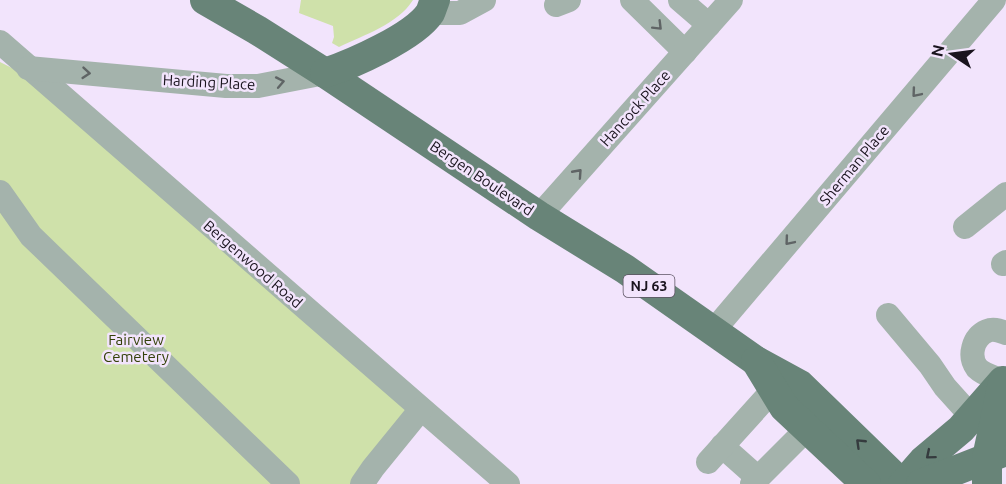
<svg xmlns="http://www.w3.org/2000/svg" width="1006" height="484" font-family="Ubuntu,sans-serif">
	<style>
		.green { fill: #cfe1aa }
		.lines { fill: none; stroke-linecap: round; stroke-linejoin: round }
		.minor { stroke: #a4b3ac; stroke-width: 24 }
		.major { stroke: #688478; stroke-width: 30 }
		.oneway { stroke: #5f6465 }
		.oneway2 { stroke: #353b3e }
		.labels { text-anchor: middle; dominant-baseline: central; stroke-width: 5; stroke-linejoin: round; paint-order: stroke }
		.shield { fill: #f2e4fc; stroke: #5b5261; stroke-width: 1.5 }
		.shield-label { font-size: 14px; font-weight: bold; fill: #1a141e }
		.street-label { font-size: 15px; fill: #1a141e; stroke: #f2e4fc }
		.park-label { font-size: 15px; fill: #344109; stroke: #f2e4fc }
	</style>
	<rect width="100%" height="100%" fill="#f2e4fc"/>
	<g class="green">
		<path d="M301 0H413C398 24 364 35 339 47L332 43 334 37 333 26 299 13Z"/>
		<polygon points="0,62 42,83 415,413 358,484 0,484"/>
	</g>
	<g class="lines">
		<g class="minor">
			<polyline points="632,0 685,52"/>
			<polyline points="680,0 709,25"/>
			<polyline points="556,5 569,0"/>
			<polyline points="430,13 460,13 484,0"/>
			<polyline points="0,42 508,484"/>
			<polyline points="28,68 226,86 258,86 325,73"/>
			<polyline points="0,192 31,236 288,484"/>
			<polyline points="539,216 731,0"/>
			<polyline points="965,227 1006,194"/>
			<polyline points="1003,264 1006,262"/>
			<polyline points="888,315 930,365 945,387 972,417"/>
			<polyline points="714,330 994,0"/>
			<path d="M1003 381C994 377 984 375 977 368 968 356 973 337 987 331 994 328 1000 331 1006 333"/>
			<polyline points="722,446 758,478"/>
			<polyline points="708,462 773,390"/>
			<polyline points="362,484 373,468 421,409"/>
			<polyline points="752,484 807,429"/>
		</g>
		<g class="major">
			<polyline points="205,0 257,30 325,73 539,216 625,269 756,361 800,385 902,484"/>
			<path d="M325 73C352 64 414 37 430 13 432 9 433 4 435 0"/>
			<polyline points="756,361 784,407 866,484"/>
			<polyline points="903,484 923,461 961,429 1003,381"/>
			<polyline points="921,484 1003,452"/>
			<polyline points="987,484 987,458 1003,383"/>
		</g>
	</g>
	<defs><path id="oneway-chevron" d="M-2-3.5L2.5 0L-2 3.5" fill="none" stroke-width="1.6" stroke-linecap="round" stroke-linejoin="round" transform="scale(1.5)"/></defs>
	<g class="oneway">
		<use href="#oneway-chevron" transform="translate(658 26) rotate(45)"/>
		<use href="#oneway-chevron" transform="translate(86 73) rotate(5)"/>
		<use href="#oneway-chevron" transform="translate(280 82) rotate(-11)"/>
		<use href="#oneway-chevron" transform="translate(916 93) rotate(130)"/>
		<use href="#oneway-chevron" transform="translate(578 173) rotate(-48)"/>
		<use href="#oneway-chevron" transform="translate(789 241) rotate(130)"/>
	</g>
	<g class="oneway2">
		<use href="#oneway-chevron" transform="translate(860 443) rotate(-136)"/>
		<use href="#oneway-chevron" transform="translate(930 455) rotate(140)"/>
	</g>
	<g class="labels">
		<rect class="shield" x="623.5" y="275" width="51" height="22" rx="4.5"/>
		<g class="shield-label">
			<text x="649" y="286">NJ 63</text>
		</g>
		<g class="street-label">
			<text transform="translate(209 82) rotate(3)">Harding Place</text>
			<text transform="translate(635 108) rotate(-48)">Hancock Place</text>
			<text transform="translate(854 165) rotate(-50)">Sherman Place</text>
			<text transform="translate(482 178) rotate(34)">Bergen Boulevard</text>
			<text transform="translate(253 264) rotate(41)">Bergenwood Road</text>
		</g>
		<g class="park-label">
			<text x="136" y="339">Fairview<tspan x="136" dy="17">Cemetery</tspan></text>
		</g>
	</g>
	<g transform="translate(952 54) rotate(283)" stroke="#f2e4fc" stroke-width="4.5" paint-order="stroke">
	<path d="M0-4.5L10 22L0 15L-10 22Z" fill="#1a141e"/>
	<text y="-9" font-size="16" font-weight="bold" text-anchor="middle" fill="#1a141e">N</text>
	</g>
</svg>
